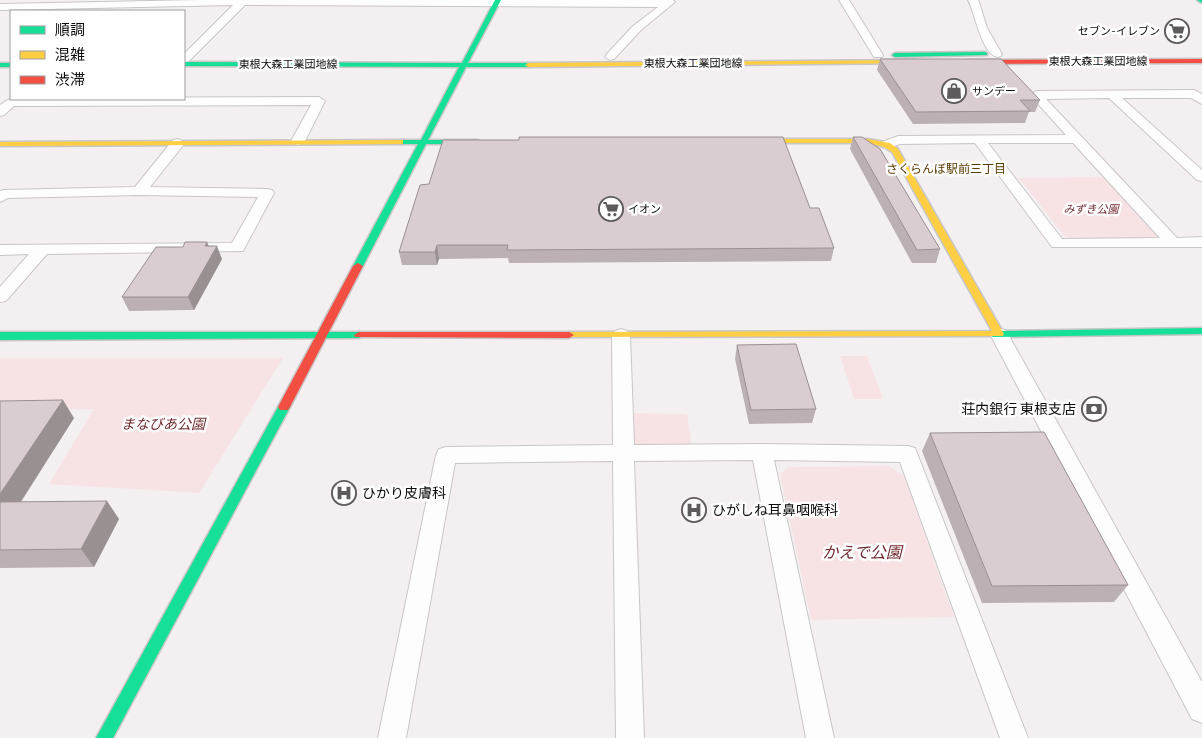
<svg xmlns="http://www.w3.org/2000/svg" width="1202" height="738" font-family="Bitter,'Noto Sans JP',serif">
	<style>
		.green { fill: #f7e3e4 }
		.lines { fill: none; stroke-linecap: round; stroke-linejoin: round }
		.street-casing { stroke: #c9c6c7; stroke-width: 2 }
		.fast-casing { stroke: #c9c6c7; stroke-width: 3 }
		.slow-casing { stroke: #c9c6c7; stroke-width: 3 }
		.jam-casing { stroke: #c9c6c7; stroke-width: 3 }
		.street { fill: #fdfdfd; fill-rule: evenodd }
		.fast { fill: #16e098; fill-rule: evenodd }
		.slow { fill: #ffcf43; fill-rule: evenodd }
		.jam { fill: #f24e42; fill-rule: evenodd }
		.wall { fill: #bbb0b4 }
		.shaded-wall { fill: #999092 }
		.building { fill: #dacdd1; stroke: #999092 }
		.labels { text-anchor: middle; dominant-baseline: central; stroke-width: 5; stroke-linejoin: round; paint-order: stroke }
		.far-poi-label { font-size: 11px; fill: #0d0b0c; stroke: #fefefe; text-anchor: start }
		.far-street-label { font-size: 11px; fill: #0d0b0c; stroke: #fefefe }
		.far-park-label { font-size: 11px; font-style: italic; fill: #722b31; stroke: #fefefe }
		.far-neighbourhood-label { font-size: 12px; fill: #5c3b02; stroke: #fefefe }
		.poi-label { font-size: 14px; fill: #0d0b0c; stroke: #fefefe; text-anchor: start }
		.park-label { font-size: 14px; font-style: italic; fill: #722b31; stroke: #fefefe }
		.near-park-label { font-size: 16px; font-style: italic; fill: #722b31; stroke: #fefefe }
	</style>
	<rect width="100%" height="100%" fill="#f4f0f2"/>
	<g class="green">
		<polygon points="1106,177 1162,237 1156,240 1077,241 1065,237 1019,178"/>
		<polygon points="840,356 867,356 883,399 854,399"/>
		<polygon points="0,358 283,358 199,493 49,484 94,409 0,410"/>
		<polygon points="622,413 687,414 693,453 623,453"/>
		<polygon points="889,466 904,476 954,617 811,620 780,474 789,467"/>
	</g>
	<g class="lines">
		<defs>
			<g id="street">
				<polygon points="200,0 673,0 675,2 641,30 614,59 610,60 605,57 606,55 633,26 658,7 245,5 189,61 185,62 184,54 233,5 0,10 0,4"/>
				<polygon points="839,0 849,0 883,55 882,57 874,57"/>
				<path d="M968 0H978L979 2 987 28 1002 54 1001 56 997 57C981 53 975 12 968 0Z"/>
				<path d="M1194 90 1202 94V104L1191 98H1122L1202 170V181L1197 180 1109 98 1046 99 1177 238 1202 237V247H1052L975 143 900 144 887 149 880 145 882 142 898 136 1066 135 1030 95 1036 91ZM988 143H1073L1160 238 1062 239Z"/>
				<polygon points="319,97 325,101 305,141 298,145 291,141 311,105 14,106 4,115 0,116 0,105 11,98"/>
				<polygon points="178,139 185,143 150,187 267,189 272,190 274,193 243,251 47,254 6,301 0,302 0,287 29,254 0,255 0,245 232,243 258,197 139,195 8,198 0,202 0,191 4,190 135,187 173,140"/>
				<polygon points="999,328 1005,330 1008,334 1202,682 1202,723 1192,719 990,334 993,330"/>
				<polygon points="621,329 627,331 630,335 634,445 762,444 908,446 915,448 1028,738 1000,738 900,462 774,460 834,738 806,738 753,460 634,461 644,738 616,738 613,461 455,463 406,738 378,738 436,455 439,449 446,447 613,445 612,335 615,331"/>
			</g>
			<g id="fast">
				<polygon points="495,0 501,0 468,63 528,63 531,65 528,67 466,67 428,140 478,140 482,142 478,144 426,144 363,266 358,269 353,266 418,144 400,144 396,142 400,140 421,140 459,67 184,66 184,62 462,63"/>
				<polygon points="1197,0 1202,0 1202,3"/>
				<polygon points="985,52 987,53 987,55 895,57 892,55 895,53"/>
				<rect x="0" y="63" width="11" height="4"/>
				<polygon points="1202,328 1202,334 993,337 988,334 993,331"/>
				<polygon points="0,332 359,332 364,335 359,338 0,340"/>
				<polygon points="284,403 288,404 290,407 113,738 96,738 278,407 280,404"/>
			</g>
			<g id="slow">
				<polygon points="916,60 919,62 918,63 528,67 525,65 528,63"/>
				<polygon points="743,139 868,139 890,143 898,149 1004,334 1003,336 565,337 564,335 569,332 992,331 892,152 884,147 868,143 746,143 742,141"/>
				<polygon points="403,140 403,144 400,144 0,146 0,142"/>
			</g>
			<g id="jam">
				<polygon points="1202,59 1202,63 966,64 963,62 966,60"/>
				<polygon points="358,263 363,266 290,407 288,410 280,410 278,407 353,266"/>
				<polygon points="359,332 569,332 574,335 569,338 355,337 354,335"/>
			</g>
		</defs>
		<use href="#street" class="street-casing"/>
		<use href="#fast" class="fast-casing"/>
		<use href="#slow" class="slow-casing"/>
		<use href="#jam" class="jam-casing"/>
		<use href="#street" class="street"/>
		<use href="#fast" class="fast"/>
		<use href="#slow" class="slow"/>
		<use href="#jam" class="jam"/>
	</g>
	<g class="wall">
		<polygon points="880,59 1040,100 1035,112 1029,112 1025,123 913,124 877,70"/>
		<polygon points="853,137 940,249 936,263 912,263 850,149"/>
		<polygon points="519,140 810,208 834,248 831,261 509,263 508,258 439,259 437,265 402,265 399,252 429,184"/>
		<polygon points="209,246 222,259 194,310 129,311 122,297"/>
		<polygon points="737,345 816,409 812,423 749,424 735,359"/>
		<polygon points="0,401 74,418 21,502 119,519 94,567 0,568"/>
		<polygon points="930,433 1128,585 1114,602 982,603 922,451"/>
	</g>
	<g class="shaded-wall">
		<polygon points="207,242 212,254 217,246 222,259 194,310 188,297 205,246"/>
		<polygon points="437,245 439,259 437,265 435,252"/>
		<polygon points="63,400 74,418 9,520 0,509 0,494"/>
		<polygon points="107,501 119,519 94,567 81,549"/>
	</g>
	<g class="building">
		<polygon points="880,59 1001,59 1040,100 1020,100 1030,111 916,112"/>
		<polygon points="519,137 783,137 810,208 819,208 834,248 507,250 508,245 437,245 435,252 399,252 420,185 429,184 443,140 519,140"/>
		<polygon points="853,137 862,137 880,149 940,249 917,250"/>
		<polygon points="185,242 207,242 205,246 217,246 188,297 122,297 156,247 183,247"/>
		<polygon points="796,344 816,409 751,410 737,345"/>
		<polygon points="63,400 0,494 0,401"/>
		<polygon points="1044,432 1128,585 992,586 930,433"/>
		<polygon points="107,501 81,549 0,550 0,502"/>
	</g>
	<defs>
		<symbol id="supermarket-ring" viewBox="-11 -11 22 22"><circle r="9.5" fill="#fefefe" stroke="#5e5b5c" stroke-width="1.5"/><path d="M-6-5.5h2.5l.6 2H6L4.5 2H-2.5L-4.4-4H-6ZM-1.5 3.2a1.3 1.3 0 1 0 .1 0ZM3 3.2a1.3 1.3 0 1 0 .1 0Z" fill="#5e5b5c"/></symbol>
		<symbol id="shop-ring" viewBox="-11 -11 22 22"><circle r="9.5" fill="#fefefe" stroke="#5e5b5c" stroke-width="1.5"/><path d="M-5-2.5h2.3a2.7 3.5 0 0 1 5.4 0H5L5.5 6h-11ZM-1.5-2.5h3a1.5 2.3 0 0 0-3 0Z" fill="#5e5b5c"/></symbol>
		<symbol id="bank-ring" viewBox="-11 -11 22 22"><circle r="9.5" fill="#fefefe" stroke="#5e5b5c" stroke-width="1.5"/><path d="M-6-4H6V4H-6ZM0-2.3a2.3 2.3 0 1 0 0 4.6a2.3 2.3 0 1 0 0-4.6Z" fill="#5e5b5c"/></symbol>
		<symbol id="hospital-ring" viewBox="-11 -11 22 22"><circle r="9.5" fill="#fefefe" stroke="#5e5b5c" stroke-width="1.5"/><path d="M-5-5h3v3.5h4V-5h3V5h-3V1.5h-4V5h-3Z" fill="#5e5b5c"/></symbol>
	</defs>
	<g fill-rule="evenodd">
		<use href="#supermarket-ring" x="1163" y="17" width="28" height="28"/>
		<use href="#shop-ring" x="940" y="77" width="28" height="28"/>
		<use href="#supermarket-ring" x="597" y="195" width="28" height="28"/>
		<use href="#bank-ring" x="1080" y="395" width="28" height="28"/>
		<use href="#hospital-ring" x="330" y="479" width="28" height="28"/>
		<use href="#hospital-ring" x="680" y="496" width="28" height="28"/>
	</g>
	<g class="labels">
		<g class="far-poi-label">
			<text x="1160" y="31" text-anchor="end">セブン-イレブン</text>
			<text x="972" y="91">サンデー</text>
			<text x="628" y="209">イオン</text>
		</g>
		<g class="far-street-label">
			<text x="1098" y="61">東根大森工業団地線</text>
			<text x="693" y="63">東根大森工業団地線</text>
			<text x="288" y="64">東根大森工業団地線</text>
		</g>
		<g class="far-park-label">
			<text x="1091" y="209">みずき公園</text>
		</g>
		<g class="far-neighbourhood-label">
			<text x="946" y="169">さくらんぼ駅前三丁目</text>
		</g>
		<g class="poi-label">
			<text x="1076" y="409" text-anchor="end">荘内銀行 東根支店</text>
			<text x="362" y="493">ひかり皮膚科</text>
			<text x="712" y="510">ひがしね耳鼻咽喉科</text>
		</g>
		<g class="park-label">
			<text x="163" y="424">まなびあ公園</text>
		</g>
		<g class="near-park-label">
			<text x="862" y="552">かえで公園</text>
		</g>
	</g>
	<rect x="10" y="10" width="175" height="90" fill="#fefefe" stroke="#9e9d9d"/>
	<rect x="20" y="26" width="25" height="8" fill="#16e098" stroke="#9e9d9d"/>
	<text x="55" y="35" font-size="15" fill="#0d0b0c">順調</text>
	<rect x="20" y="51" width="25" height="8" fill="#ffcf43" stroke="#9e9d9d"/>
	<text x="55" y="60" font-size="15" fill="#0d0b0c">混雑</text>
	<rect x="20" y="76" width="25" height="8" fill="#f24e42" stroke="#9e9d9d"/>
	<text x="55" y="85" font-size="15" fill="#0d0b0c">渋滞</text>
</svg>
